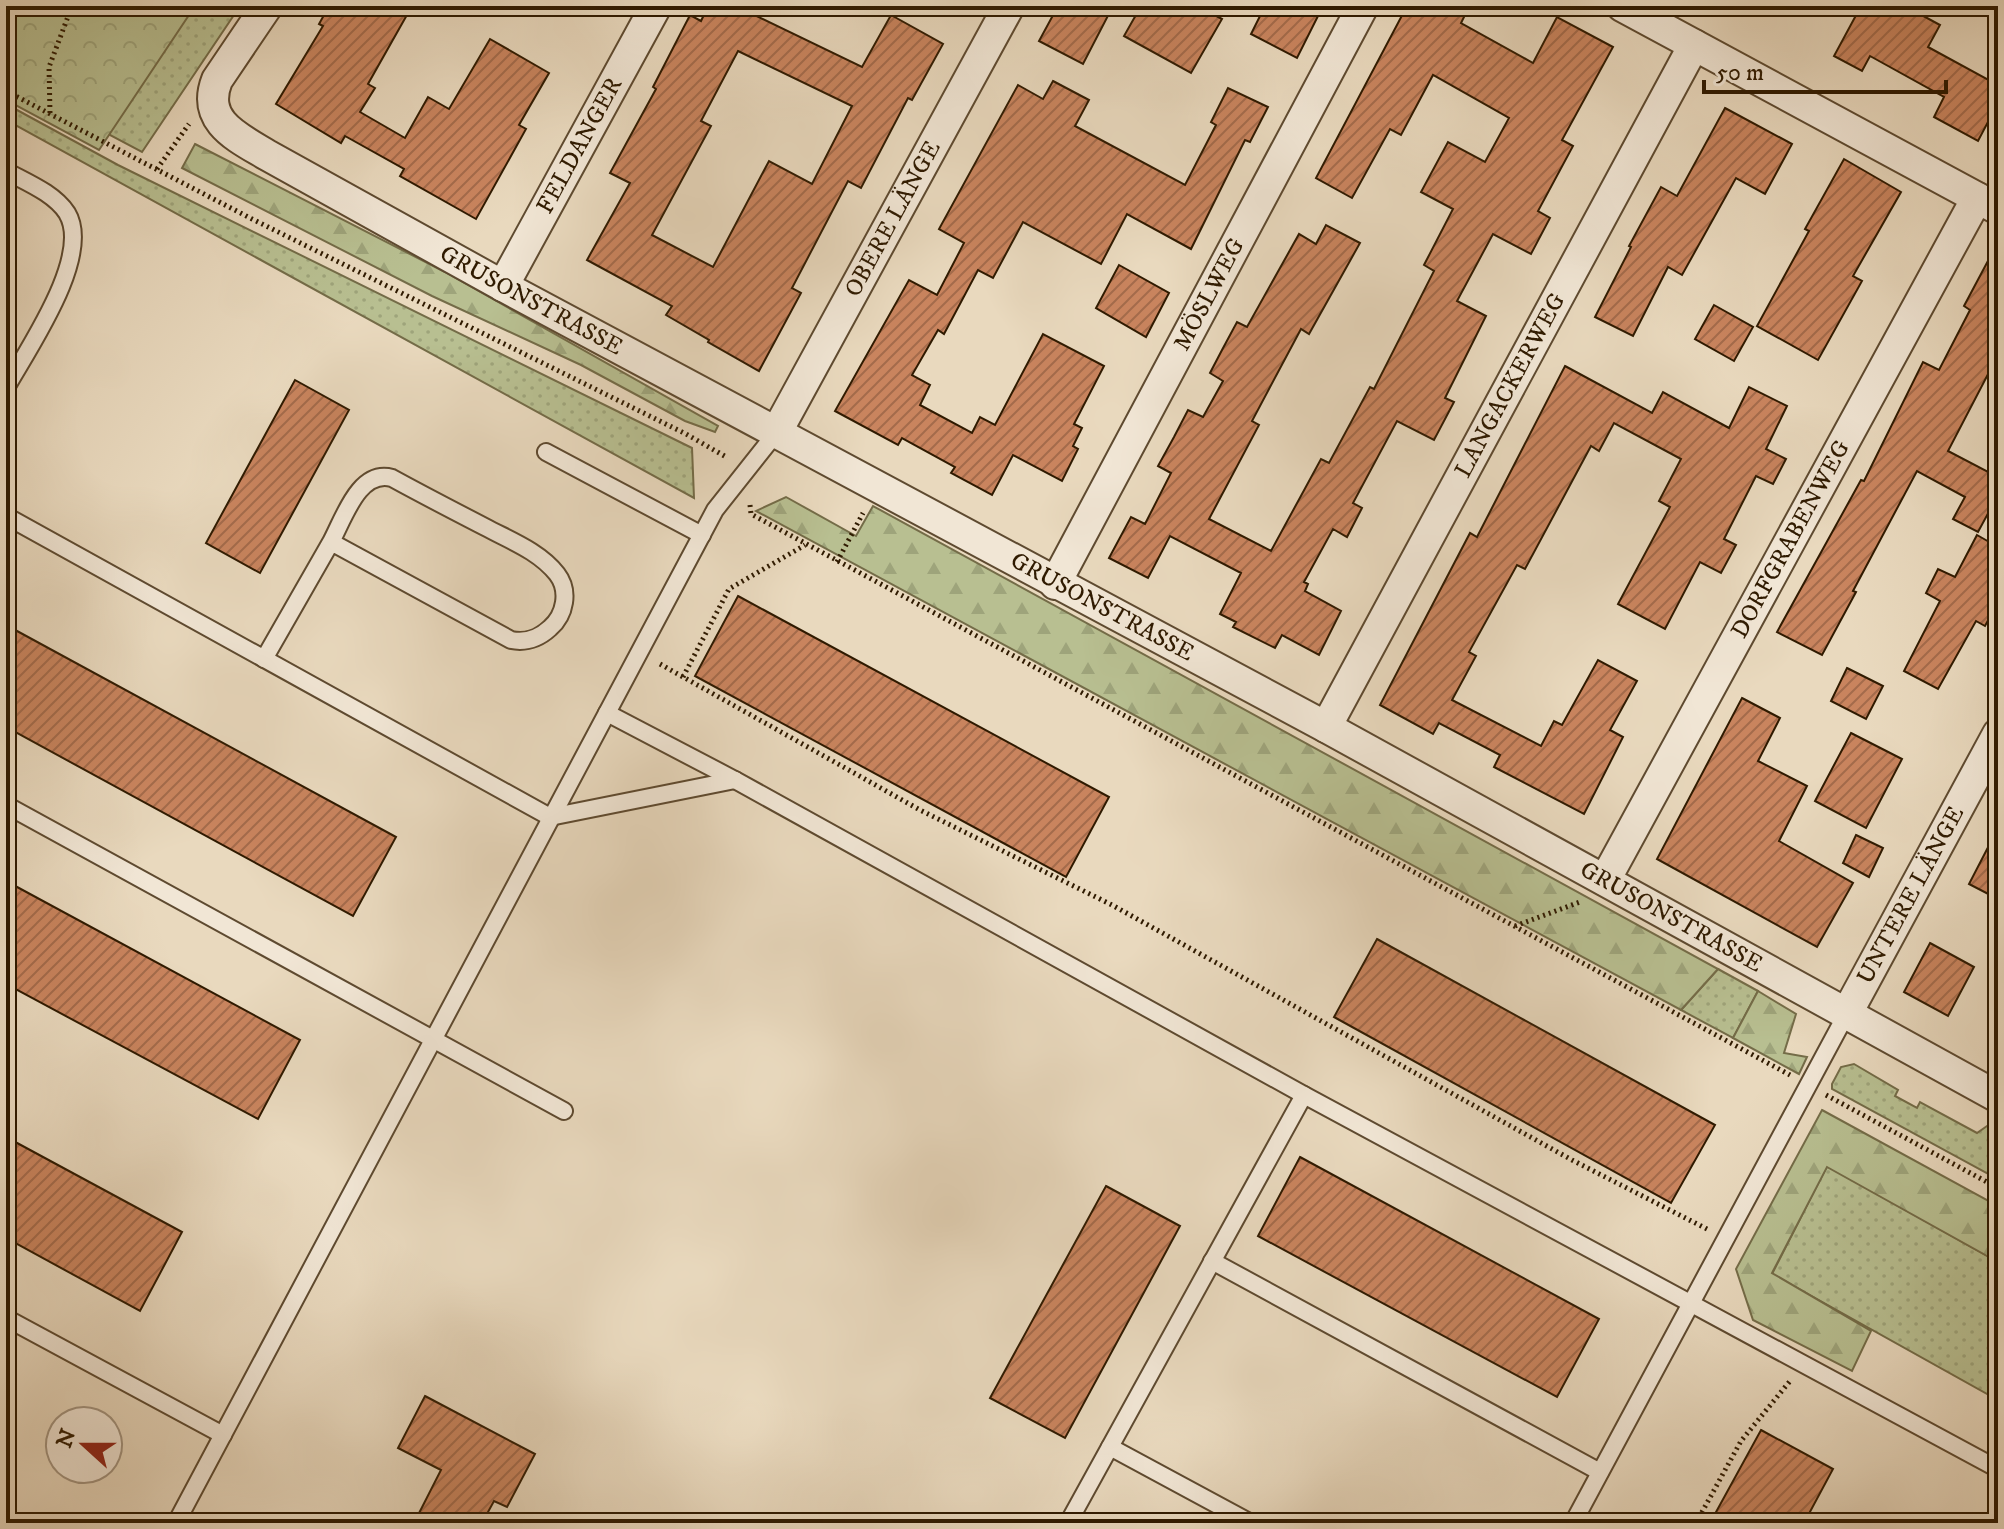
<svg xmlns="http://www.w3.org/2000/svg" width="2004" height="1529" font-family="'IM FELL DW Pica',serif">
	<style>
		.grass { fill: url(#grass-dots); stroke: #746c48; stroke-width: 2 }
		.forest { fill: url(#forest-firs); stroke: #746c48; stroke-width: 2 }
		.park { fill: url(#park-crowns); stroke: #746c48; stroke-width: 2 }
		.building { fill: url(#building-hatch); stroke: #2f1a00; stroke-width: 2; fill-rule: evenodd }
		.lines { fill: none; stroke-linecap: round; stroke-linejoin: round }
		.lane-casing { stroke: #5e4a30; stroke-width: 20 }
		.street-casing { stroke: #5e4a30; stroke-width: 34 }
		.path { stroke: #2f1a00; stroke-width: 5; stroke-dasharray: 2 4; stroke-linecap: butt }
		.lane { stroke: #f1e6d5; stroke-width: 16 }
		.street { stroke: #f1e6d5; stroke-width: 30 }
		.labels { text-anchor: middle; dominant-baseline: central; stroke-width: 8; stroke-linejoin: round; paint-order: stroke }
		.street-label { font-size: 24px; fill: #2f1a00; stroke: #f1e6d5 }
	</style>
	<defs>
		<pattern id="grass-dots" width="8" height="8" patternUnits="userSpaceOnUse" patternTransform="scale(2)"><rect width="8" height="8" fill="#b8bf91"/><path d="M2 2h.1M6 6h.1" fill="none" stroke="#9ea47b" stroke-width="1.8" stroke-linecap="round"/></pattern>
		<pattern id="forest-firs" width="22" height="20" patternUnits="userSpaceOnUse" patternTransform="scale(2)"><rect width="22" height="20" fill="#b8bf91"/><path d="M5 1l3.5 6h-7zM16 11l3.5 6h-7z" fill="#9ea47b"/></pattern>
		<pattern id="park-crowns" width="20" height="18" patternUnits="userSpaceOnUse" patternTransform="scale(2)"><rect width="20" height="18" fill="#b8bf91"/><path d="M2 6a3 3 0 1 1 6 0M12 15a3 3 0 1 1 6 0" fill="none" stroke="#9ea47b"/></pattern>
		<pattern id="building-hatch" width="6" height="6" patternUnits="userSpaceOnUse" patternTransform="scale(2)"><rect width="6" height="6" fill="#c9845e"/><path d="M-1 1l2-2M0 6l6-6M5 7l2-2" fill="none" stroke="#a46b4b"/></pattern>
	</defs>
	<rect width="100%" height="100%" fill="#e9d9be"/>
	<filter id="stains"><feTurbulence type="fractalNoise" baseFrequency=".0025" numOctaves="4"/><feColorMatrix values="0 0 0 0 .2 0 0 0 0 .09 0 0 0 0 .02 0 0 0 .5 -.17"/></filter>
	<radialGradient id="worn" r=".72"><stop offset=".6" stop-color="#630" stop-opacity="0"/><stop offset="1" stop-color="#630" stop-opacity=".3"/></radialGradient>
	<g class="grass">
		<polygon points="18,6 240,6 142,152 6,80"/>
		<polygon points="6,104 118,165 692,448 694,498 6,120"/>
		<polygon points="1718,969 1758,991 1733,1038 1681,1010"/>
		<polygon points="1854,1064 1898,1090 1895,1096 1917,1108 1920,1102 1977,1133 1987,1126 1998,1129 1998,1159 1990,1175 1832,1089 1832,1084 1841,1067"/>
		<polygon points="1827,1166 1998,1262 1998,1400 1772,1274"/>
	</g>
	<g class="forest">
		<polygon points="195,144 445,272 718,426 715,432 685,421 581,365 432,296 182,168"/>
		<polygon points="786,497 856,536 873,506 1718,969 1681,1010 756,511"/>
		<polygon points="1758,991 1796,1014 1784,1053 1807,1057 1799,1074 1733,1038"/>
		<polygon points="1822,1110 1998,1206 1998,1262 1827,1167 1772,1273 1871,1331 1852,1371 1753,1320 1736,1269"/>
	</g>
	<polygon class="park" points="6,6 195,6 99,150 6,100"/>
	<g class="building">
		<polygon points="329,6 412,6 368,84 375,88 360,112 405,138 428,97 449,109 490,39 549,73 519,125 526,129 476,219 400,176 404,169 345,136 341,143 276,104 323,26 319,24"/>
		<path d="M708 6H736L862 67 891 15 943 44 912 100 908 98 861 188 848 181 792 288 801 293 759 371 708 342 709 340 666 315 672 306 587 260 630 183 610 173 656 89 653 87 690 15 701 21ZM738 51 852 106 812 184 769 161 713 267 652 235 711 126 701 121Z"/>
		<polygon points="1058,6 1113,6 1083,64 1039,41"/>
		<polygon points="1141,6 1198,6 1222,19 1191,73 1124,36"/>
		<polygon points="1265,6 1323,6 1297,58 1251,34"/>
		<polygon points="1407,6 1448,6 1465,15 1461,23 1533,63 1557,17 1613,47 1562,140 1573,146 1538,211 1550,218 1531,254 1493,234 1457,301 1486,316 1445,398 1454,402 1434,440 1397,421 1353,503 1362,508 1347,537 1333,529 1304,582 1308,584 1305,591 1341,611 1319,655 1282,635 1275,648 1233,627 1236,622 1220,614 1241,573 1170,536 1148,578 1109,558 1131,517 1145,524 1171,473 1158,466 1174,437 1188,410 1203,417 1223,381 1210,373 1222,350 1237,322 1247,327 1299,234 1316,244 1326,225 1360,243 1309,334 1301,329 1252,421 1259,425 1209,519 1271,551 1321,459 1329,463 1370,387 1374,389 1434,271 1424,265 1453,209 1421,192 1448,142 1485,162 1509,118 1433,75 1401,135 1390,129 1352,198 1316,178"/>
		<polygon points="1861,6 1905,6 1940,25 1928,47 1998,85 1998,103 1978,141 1934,117 1944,97 1870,56 1862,71 1834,56"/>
		<polygon points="1053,81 1089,100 1075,126 1185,185 1216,125 1211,122 1228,88 1268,107 1250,142 1245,140 1191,249 1127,214 1101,264 1023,222 993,278 978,270 944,334 938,330 912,375 930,385 920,405 972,433 980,417 995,425 1043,334 1104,366 1074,424 1082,428 1073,446 1078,449 1062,481 1013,455 992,495 951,473 955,467 902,438 898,445 835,411 909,280 937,295 964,243 939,229 1018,85 1043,99"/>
		<polygon points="1725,108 1792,144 1765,194 1736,178 1682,275 1668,267 1633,336 1595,317 1631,247 1629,246 1661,187 1677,196"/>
		<polygon points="1844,159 1901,192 1853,276 1862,281 1818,360 1757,326 1809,231 1805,229"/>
		<polygon points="1998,242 1998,355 1948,451 1998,477 1998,495 1978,532 1953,519 1965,497 1917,471 1853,591 1856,592 1822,655 1777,632 1861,480 1864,481 1923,362 1939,370 1970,310 1964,306"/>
		<polygon points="1119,265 1169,293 1146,337 1096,308"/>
		<polygon points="1714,305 1753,327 1734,361 1695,339"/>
		<polygon points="1565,366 1652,413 1663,392 1729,428 1749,387 1787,406 1766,449 1786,459 1773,484 1756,476 1724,539 1736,545 1721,573 1700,562 1665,629 1618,604 1670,507 1659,501 1681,459 1614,423 1599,451 1591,446 1525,569 1517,565 1469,652 1476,656 1452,700 1541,746 1554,721 1562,725 1598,660 1637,681 1610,730 1623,737 1584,814 1494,767 1500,755 1439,723 1433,734 1380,705 1470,533 1477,537"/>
		<polygon points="295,380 349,410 260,573 206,543"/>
		<polygon points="1977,535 1998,547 1998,579 1989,595 1998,602 1985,626 1976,621 1938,689 1904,671 1940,601 1926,593 1938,569 1955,577"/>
		<polygon points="738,596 1109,797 1066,877 695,676"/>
		<polygon points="6,625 396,837 353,916 6,727"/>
		<polygon points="1847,668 1883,686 1866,719 1831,701"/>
		<polygon points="1742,698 1780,718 1758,761 1807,786 1779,841 1853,883 1817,947 1657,859"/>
		<polygon points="1851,733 1902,759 1866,828 1815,801"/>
		<polygon points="1998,828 1998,899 1969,884"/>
		<polygon points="1856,835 1883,848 1869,877 1843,863"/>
		<polygon points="6,881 300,1040 258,1119 6,984"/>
		<polygon points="1377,939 1715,1125 1671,1203 1334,1017"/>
		<polygon points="1930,943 1974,967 1948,1016 1904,992"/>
		<polygon points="6,1137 182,1232 140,1311 6,1238"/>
		<polygon points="1300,1157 1599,1319 1557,1397 1258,1236"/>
		<polygon points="1106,1186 1180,1226 1065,1438 990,1398"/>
		<polygon points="425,1396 535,1454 507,1507 494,1501 482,1523 414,1523 441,1470 398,1448"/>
		<polygon points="1761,1430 1833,1469 1804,1523 1710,1523"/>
	</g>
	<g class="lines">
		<defs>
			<g id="lane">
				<path d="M6 171C26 182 54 193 67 213 93 256 27 350 6 388"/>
				<polyline points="546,452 702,535"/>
				<polyline points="6,516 550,817 735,780"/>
				<path d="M264 659 331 542 511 640C526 643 538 639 550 628 565 615 570 591 557 574 539 551 509 540 485 527 454 511 423 495 392 478 359 469 344 518 331 542"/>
				<polyline points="607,713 735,780 1304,1095 1998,1469"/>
				<polyline points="6,805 564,1111"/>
				<polyline points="1212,1261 1600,1472"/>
				<polyline points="6,1318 223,1435"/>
				<polyline points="1110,1447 1251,1523"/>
				<polyline points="176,1523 715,510 776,433"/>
				<polyline points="1068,1523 1304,1095"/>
				<polyline points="1573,1523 1847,1013"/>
			</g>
			<g id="street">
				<path id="s1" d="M267 6 217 80C201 121 237 137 267 155L503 286 1326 727 1998 1097"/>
				<polyline points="1622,6 1998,209"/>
				<path id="s2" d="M503 286 656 6"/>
				<path id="s3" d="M776 433 1009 6"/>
				<path id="s4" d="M1055 584 1363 6"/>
				<path id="s5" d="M1326 727 1694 45"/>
				<path id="s6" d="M1605 880 1977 198"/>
				<path id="s7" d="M1847 1013 1998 734"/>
			</g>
		</defs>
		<use href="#lane" class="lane-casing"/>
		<use href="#street" class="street-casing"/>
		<g class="path">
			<polyline points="6,91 252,219 686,434 728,458"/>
			<polyline points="50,113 49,67 72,6"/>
			<polyline points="157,169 189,124"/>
			<polyline points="750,505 751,514 1790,1075"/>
			<polyline points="837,562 863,513"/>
			<polyline points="660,664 920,810 1112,905 1572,1160 1707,1229"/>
			<polyline points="683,677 729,589 805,545"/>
			<polyline points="1515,926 1580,902"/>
			<polyline points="1826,1095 1998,1188"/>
			<polyline points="1696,1523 1741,1441 1790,1381"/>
		</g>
		<use href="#lane" class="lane"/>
		<use href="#street" class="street"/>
	</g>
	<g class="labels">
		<g class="street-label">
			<text stroke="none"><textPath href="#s2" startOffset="160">FELDANGER</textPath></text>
			<text stroke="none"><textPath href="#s3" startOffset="244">OBERE LÄNGE</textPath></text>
			<text stroke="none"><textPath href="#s4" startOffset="328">MÖSLWEG</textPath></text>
			<text stroke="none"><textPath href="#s1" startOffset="492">GRUSONSTRASSE</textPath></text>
			<text stroke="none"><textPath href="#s5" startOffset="388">LANGACKERWEG</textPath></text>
			<text stroke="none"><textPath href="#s6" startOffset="388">DORFGRABENWEG</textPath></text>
			<text stroke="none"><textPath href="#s1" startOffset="1140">GRUSONSTRASSE</textPath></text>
			<text stroke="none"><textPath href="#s7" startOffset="134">UNTERE LÄNGE</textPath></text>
			<text stroke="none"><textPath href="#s1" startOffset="1788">GRUSONSTRASSE</textPath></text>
		</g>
	</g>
	<rect width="2004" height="1529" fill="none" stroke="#e9d9be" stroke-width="32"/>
	<rect x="8" y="8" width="1988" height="1513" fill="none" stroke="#2f1a00" stroke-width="4"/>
	<rect x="16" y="16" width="1972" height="1497" fill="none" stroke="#2f1a00" stroke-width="2"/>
	<g transform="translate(84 1445) rotate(291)"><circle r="38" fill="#f1e6d5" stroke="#a39480" stroke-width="2"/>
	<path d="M0-6L14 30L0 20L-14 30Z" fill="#8f2418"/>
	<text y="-12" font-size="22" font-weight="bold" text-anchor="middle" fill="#2f1a00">N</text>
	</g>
	<path d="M1704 80v12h242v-12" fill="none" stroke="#2f1a00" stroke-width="4"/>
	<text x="1716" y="80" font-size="24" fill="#2f1a00" stroke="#f1e6d5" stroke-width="6" paint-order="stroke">50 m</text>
	<rect width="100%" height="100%" filter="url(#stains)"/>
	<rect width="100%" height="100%" fill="url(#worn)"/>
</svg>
